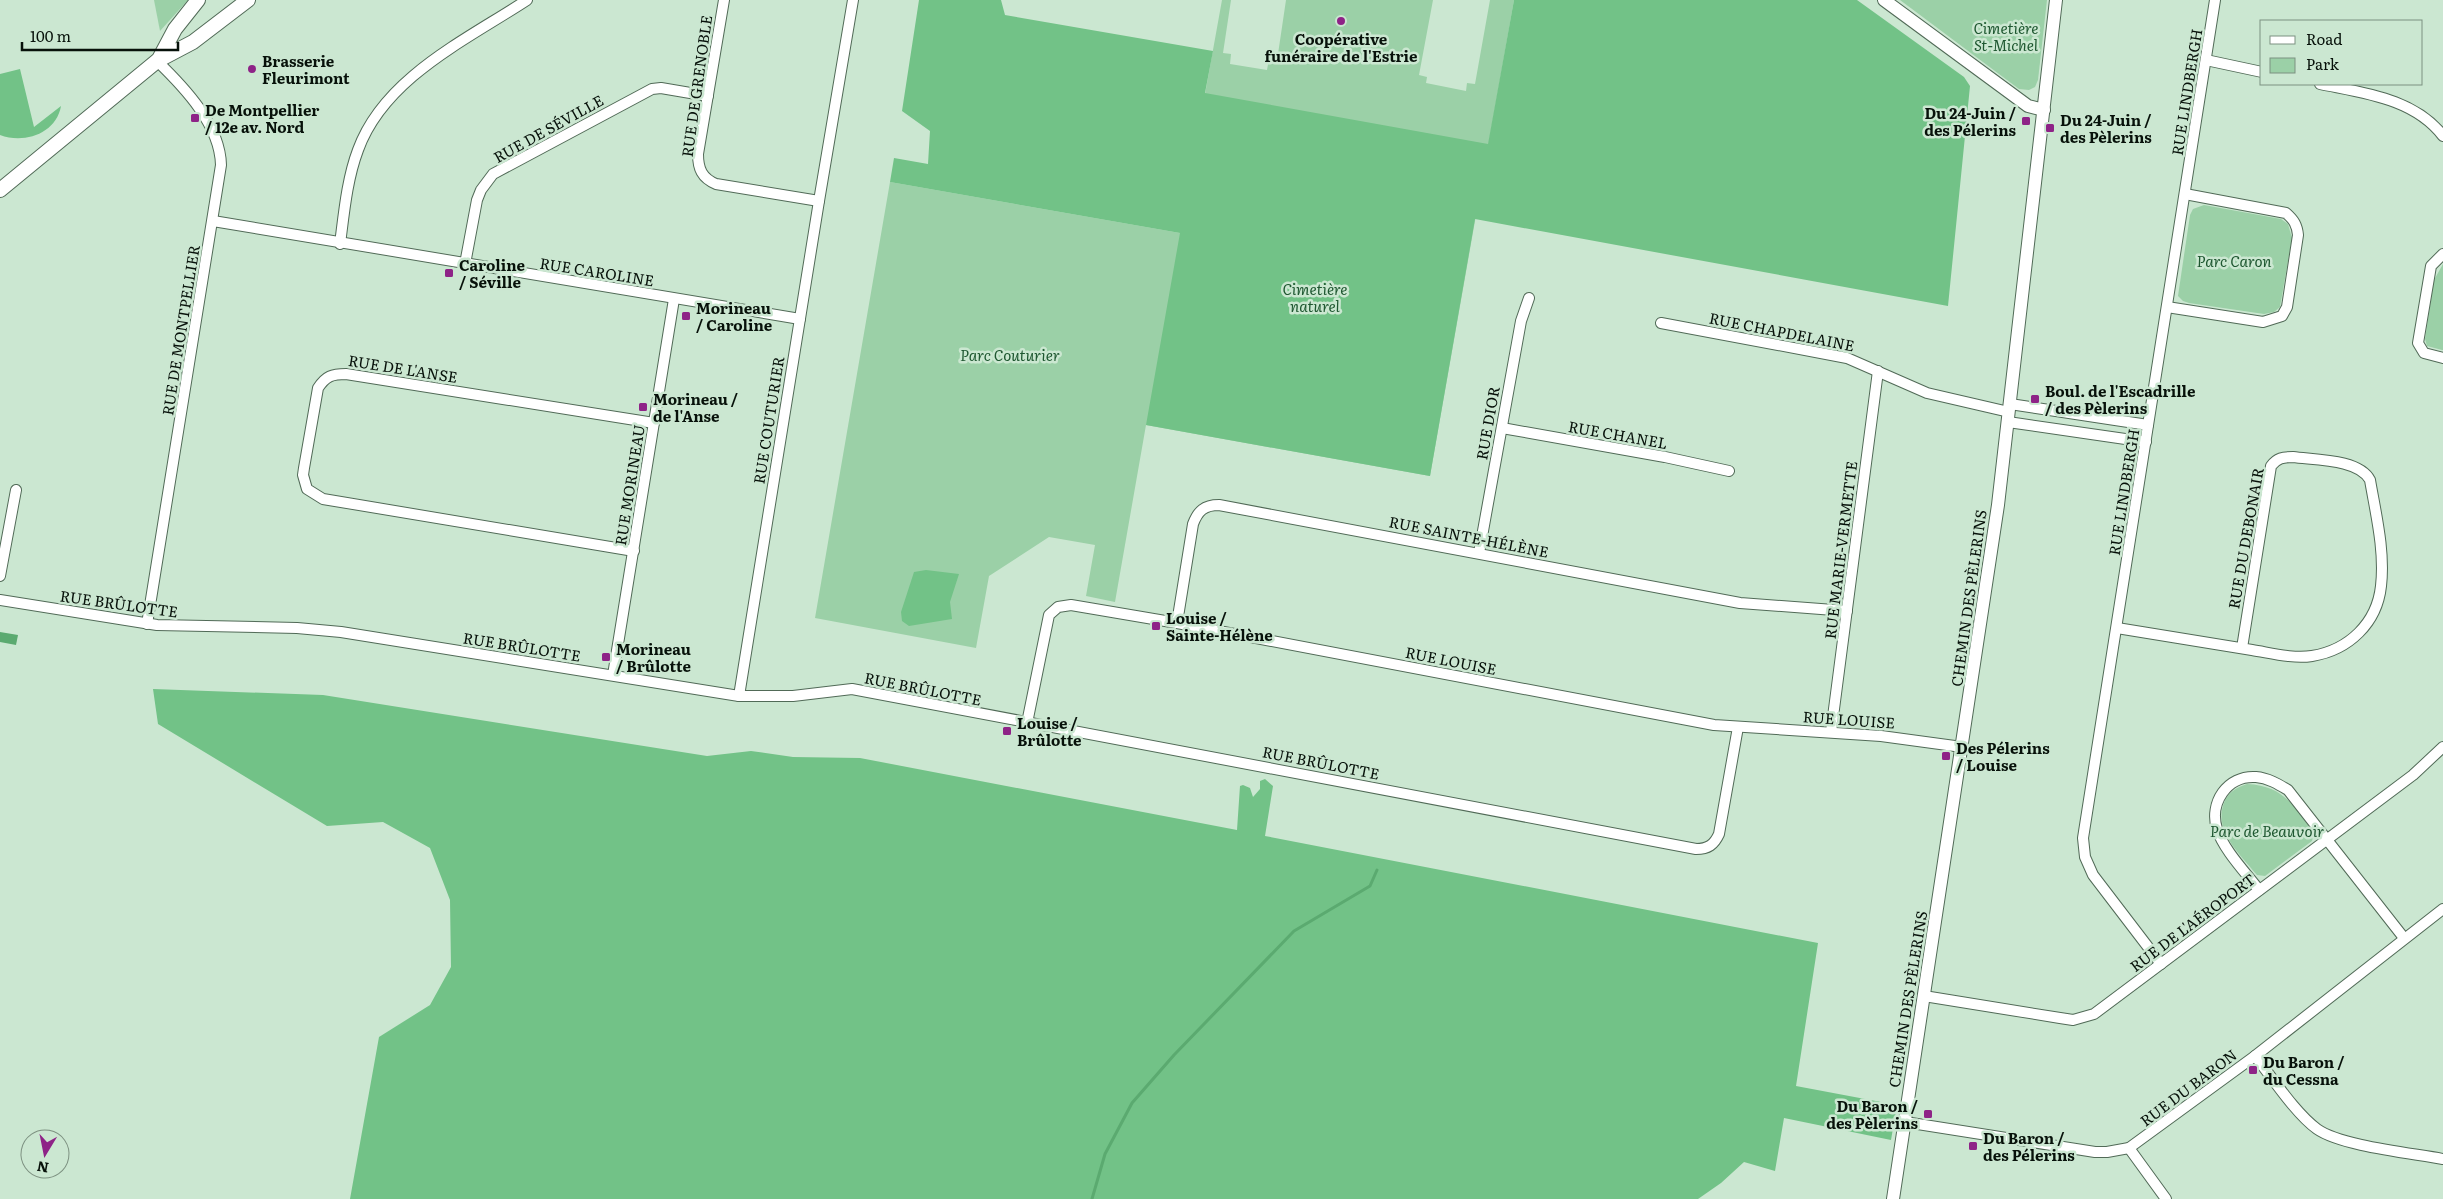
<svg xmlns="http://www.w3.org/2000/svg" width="2443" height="1199" font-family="Literata,serif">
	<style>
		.green { fill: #9bd0a7 }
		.forest { fill: #72c287 }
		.water { fill: #5baa70 }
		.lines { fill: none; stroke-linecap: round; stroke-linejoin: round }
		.stream { stroke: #5baa70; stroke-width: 3 }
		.minor-casing { stroke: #516a57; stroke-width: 12 }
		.tertiary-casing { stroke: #516a57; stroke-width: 14 }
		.secondary-casing { stroke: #516a57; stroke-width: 16 }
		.minor { stroke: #fff; stroke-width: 10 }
		.tertiary { stroke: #fff; stroke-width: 12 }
		.secondary { stroke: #fff; stroke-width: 14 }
		.poi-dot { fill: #8e2387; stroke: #cbe7d1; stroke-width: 2 }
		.labels { text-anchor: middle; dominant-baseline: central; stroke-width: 5; stroke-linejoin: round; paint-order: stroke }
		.park-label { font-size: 15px; font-style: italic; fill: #1e5730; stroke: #cbe7d1 }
		.poi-label { font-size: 15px; font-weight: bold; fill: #07110a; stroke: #cbe7d1; text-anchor: start }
		.street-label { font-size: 15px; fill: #07110a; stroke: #cbe7d1 }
	</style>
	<rect width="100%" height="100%" fill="#cbe7d1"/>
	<g class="green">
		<polygon points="154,0 188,0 160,31"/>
		<polygon points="1222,0 1231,0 1223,53 1231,54 1230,64 1267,70 1270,53 1278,54 1286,0 1433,0 1419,75 1427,77 1426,83 1466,91 1467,83 1475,84 1490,0 1514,0 1430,476 1146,425 1115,602 1086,596 1095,545 1049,537 989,576 976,648 815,618 890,182 1180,233"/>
		<polygon points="1900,0 2047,0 2038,80 2035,87 2029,90 2019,89"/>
		<polygon points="2204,205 2281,219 2288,224 2292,238 2280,307 2274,312 2264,314 2189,303 2183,301 2178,296 2190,215 2193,209"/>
		<polygon points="2443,264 2443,350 2442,350 2427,346 2425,339 2434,280"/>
		<path d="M2247 784C2285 786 2293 806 2314 833L2312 841 2265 876 2257 875C2241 855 2213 831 2224 803 2228 792 2236 788 2247 784Z"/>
	</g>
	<g class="forest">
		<polygon points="919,0 1001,0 1005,15 1213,51 1205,93 1488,144 1514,0 1857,0 1964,77 1970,86 1948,306 1475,219 1430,476 1146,425 1180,233 890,182 894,158 928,164 930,131 902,111"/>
		<path d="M20 69 34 127 61 106C56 134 24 144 0 135V74Z"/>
		<polygon points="926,570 959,574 950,602 952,619 909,626 902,621 901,612 914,572"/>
		<polygon points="153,689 323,695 707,756 751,751 793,757 860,758 1237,830 1240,786 1243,785 1250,788 1253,797 1260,789 1260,781 1265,779 1273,786 1265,836 1818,943 1796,1086 1897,1105 1891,1140 1784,1118 1775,1171 1744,1162 1721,1183 1698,1199 350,1199 379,1037 430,1005 451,967 450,900 430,848 383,822 327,826 158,724"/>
	</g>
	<polygon class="water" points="0,632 18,635 16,645 0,642"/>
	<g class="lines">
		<polyline class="stream" points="1092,1199 1105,1154 1132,1103 1174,1055 1294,931 1370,886 1377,870"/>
		<defs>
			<g id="minor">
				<path d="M724 0 698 154C698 169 702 178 716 184L819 201"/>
				<polyline points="2206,60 2262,72"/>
				<path d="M2320 84C2363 93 2414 98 2443 136"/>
				<polyline points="213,221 800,319"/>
				<path d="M340 244C344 213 347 179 358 150 384 78 466 40 527 0"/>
				<polyline points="2443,254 2431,266 2418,343 2424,353 2443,358"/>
				<polyline points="465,264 477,200 481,190 493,174 652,89 661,88 708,96"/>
				<path d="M2167 307 2263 322 2282 316 2287 307 2298 235C2297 225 2294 220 2286 213L2185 194"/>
				<polyline points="1661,323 1847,358 1927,393 2009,412"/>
				<polyline points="2010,404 2148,425"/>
				<polyline points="2008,422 2146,442"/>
				<polyline points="1502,428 1665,457 1729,471"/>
				<path d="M634 551 323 499 307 489 303 475 304 468 318 388C326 376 332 374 346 374L654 423"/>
				<polyline points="1479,553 1521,321 1529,298"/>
				<polyline points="0,576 16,490"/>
				<path d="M0 600 157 625 297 628 341 632 739 696H793L852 689 1696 849C1708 849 1714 845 1719 834L1738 727"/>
				<path d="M1177 623 1193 524C1198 511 1204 505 1219 505L1740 603 1847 611"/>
				<path d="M147 624 221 165C220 125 185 88 157 61"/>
				<path d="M2117 628C2162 635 2207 643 2252 650 2271 653 2293 659 2312 656 2349 650 2377 623 2381 586 2385 551 2376 515 2370 480 2359 459 2315 460 2293 457 2283 457 2277 458 2271 466L2242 648"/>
				<polyline points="613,675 674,299"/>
				<polyline points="739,696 819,201 853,0"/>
				<polyline points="1027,723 1049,615 1058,607 1071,605 1177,623 1714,725 1881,736 1962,747"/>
				<polyline points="1831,732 1878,371"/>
				<path d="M2259 890C2246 873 2223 849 2217 829 2209 803 2227 775 2256 777 2268 778 2278 784 2288 790L2404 938"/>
				<polyline points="2161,964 2093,875 2085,857 2083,838 2215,0"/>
				<polyline points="1924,996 2060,1018 2073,1020 2094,1014 2413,775 2443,747"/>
				<path d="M2255 1056C2272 1077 2295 1113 2317 1129 2341 1146 2411 1153 2443 1159"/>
				<polyline points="1905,1122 2095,1152 2107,1152 2129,1148 2255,1056 2443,909"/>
				<polyline points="2129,1148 2166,1199"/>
			</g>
			<g id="tertiary">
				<polyline points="1884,0 2028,106 2044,110"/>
				<polyline points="1893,1199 1998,505 2056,0"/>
			</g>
			<g id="secondary">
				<polyline points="158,61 175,29 198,0"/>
				<polyline points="0,190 157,61 193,42 248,0"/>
			</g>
		</defs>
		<use href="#minor" class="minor-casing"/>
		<use href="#tertiary" class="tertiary-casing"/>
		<use href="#secondary" class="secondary-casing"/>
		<use href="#minor" class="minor"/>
		<use href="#tertiary" class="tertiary"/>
		<use href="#secondary" class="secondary"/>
	</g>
	<g class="poi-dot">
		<circle cx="1341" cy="21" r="5"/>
		<circle cx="252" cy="69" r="5"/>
		<rect x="190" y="113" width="10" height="10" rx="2.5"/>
		<rect x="2021" y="116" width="10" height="10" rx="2.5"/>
		<rect x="2045" y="123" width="10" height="10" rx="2.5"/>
		<rect x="444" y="268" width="10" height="10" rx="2.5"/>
		<rect x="681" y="311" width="10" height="10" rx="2.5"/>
		<rect x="2030" y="394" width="10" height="10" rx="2.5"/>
		<rect x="638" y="402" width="10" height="10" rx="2.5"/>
		<rect x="1151" y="621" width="10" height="10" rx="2.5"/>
		<rect x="601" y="652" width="10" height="10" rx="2.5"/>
		<rect x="1002" y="726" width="10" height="10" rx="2.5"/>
		<rect x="1941" y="751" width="10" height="10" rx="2.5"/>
		<rect x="2248" y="1065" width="10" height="10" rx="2.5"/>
		<rect x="1923" y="1109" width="10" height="10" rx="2.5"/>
		<rect x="1968" y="1141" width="10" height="10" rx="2.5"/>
	</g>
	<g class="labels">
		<g class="park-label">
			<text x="2006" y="27">Cimetière<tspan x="2006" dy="17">St-Michel</tspan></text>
			<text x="2234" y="260">Parc Caron</text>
			<text x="1315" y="288">Cimetière<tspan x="1315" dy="17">naturel</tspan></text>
			<text x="1010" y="354">Parc Couturier</text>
			<text x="2267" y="830">Parc de Beauvoir</text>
		</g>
		<g class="poi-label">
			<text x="1341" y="38" text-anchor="middle">Coopérative<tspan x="1341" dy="17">funéraire de l'Estrie</tspan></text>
			<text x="262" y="60">Brasserie<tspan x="262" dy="17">Fleurimont</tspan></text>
			<text x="205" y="109">De Montpellier<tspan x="205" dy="17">/ 12e av. Nord</tspan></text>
			<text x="2016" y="112" text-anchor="end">Du 24-Juin /<tspan x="2016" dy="17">des Pélerins</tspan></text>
			<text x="2060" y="119">Du 24-Juin /<tspan x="2060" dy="17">des Pèlerins</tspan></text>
			<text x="459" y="264">Caroline<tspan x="459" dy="17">/ Séville</tspan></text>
			<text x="696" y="307">Morineau<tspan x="696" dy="17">/ Caroline</tspan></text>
			<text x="2045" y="390">Boul. de l'Escadrille<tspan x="2045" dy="17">/ des Pèlerins</tspan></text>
			<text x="653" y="398">Morineau /<tspan x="653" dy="17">de l'Anse</tspan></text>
			<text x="1166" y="617">Louise /<tspan x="1166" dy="17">Sainte-Hélène</tspan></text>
			<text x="616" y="648">Morineau<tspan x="616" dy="17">/ Brûlotte</tspan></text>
			<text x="1017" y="722">Louise /<tspan x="1017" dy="17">Brûlotte</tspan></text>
			<text x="1956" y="747">Des Pélerins<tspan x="1956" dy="17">/ Louise</tspan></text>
			<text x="2263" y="1061">Du Baron /<tspan x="2263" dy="17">du Cessna</tspan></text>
			<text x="1918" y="1105" text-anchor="end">Du Baron /<tspan x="1918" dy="17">des Pèlerins</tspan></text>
			<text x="1983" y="1137">Du Baron /<tspan x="1983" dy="17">des Pélerins</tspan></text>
		</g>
		<g class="street-label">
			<text transform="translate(696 86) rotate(-82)">RUE DE GRENOBLE</text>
			<text transform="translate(2186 92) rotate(-81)">RUE LINDBERGH</text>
			<text transform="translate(548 128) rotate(-29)">RUE DE SÉVILLE</text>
			<text transform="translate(597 271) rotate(9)">RUE CAROLINE</text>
			<text transform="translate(180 330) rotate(-81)">RUE DE MONTPELLIER</text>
			<text transform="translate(1782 331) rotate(11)">RUE CHAPDELAINE</text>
			<text transform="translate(403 368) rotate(9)">RUE DE L'ANSE</text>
			<text transform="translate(768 420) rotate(-81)">RUE COUTURIER</text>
			<text transform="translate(1487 423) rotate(-80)">RUE DIOR</text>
			<text transform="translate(1618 434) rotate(10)">RUE CHANEL</text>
			<text transform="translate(629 485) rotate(-81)">RUE MORINEAU</text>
			<text transform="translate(2123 492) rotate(-81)">RUE LINDBERGH</text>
			<text transform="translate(1469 536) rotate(11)">RUE SAINTE-HÉLÈNE</text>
			<text transform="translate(2245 538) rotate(-80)">RUE DU DEBONAIR</text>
			<text transform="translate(1840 550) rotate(-83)">RUE MARIE-VERMETTE</text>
			<text transform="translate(1968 598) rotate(-82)">CHEMIN DES PÈLERINS</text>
			<text transform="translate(119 603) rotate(8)">RUE BRÛLOTTE</text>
			<text transform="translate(522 646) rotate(9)">RUE BRÛLOTTE</text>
			<text transform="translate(1451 660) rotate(11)">RUE LOUISE</text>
			<text transform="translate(923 688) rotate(11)">RUE BRÛLOTTE</text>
			<text transform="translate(1849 719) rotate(4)">RUE LOUISE</text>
			<text transform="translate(1321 762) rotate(11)">RUE BRÛLOTTE</text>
			<text transform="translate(2192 922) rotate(-37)">RUE DE L'AÉROPORT</text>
			<text transform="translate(1907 999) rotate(-81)">CHEMIN DES PÈLERINS</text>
			<text transform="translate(2188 1087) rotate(-37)">RUE DU BARON</text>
		</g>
	</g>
	<rect x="2260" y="20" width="162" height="65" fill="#cbe7d1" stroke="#7d9181"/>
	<rect x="2270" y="36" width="25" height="8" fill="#ffffff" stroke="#7d9181"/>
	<text x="2306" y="45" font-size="15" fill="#07110a">Road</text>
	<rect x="2270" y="58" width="25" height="15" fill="#9bd0a7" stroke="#7d9181"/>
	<text x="2306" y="70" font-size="15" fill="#07110a">Park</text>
	<g transform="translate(45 1154) rotate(190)"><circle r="24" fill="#cbe7d1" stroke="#7d9181"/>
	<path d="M0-4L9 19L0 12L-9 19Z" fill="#8e2387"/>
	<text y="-8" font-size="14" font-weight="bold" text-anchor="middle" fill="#07110a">N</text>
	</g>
	<path d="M22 42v8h156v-8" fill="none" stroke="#07110a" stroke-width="2.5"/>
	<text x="30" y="42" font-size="15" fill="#07110a" stroke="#cbe7d1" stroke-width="4" paint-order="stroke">100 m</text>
</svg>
